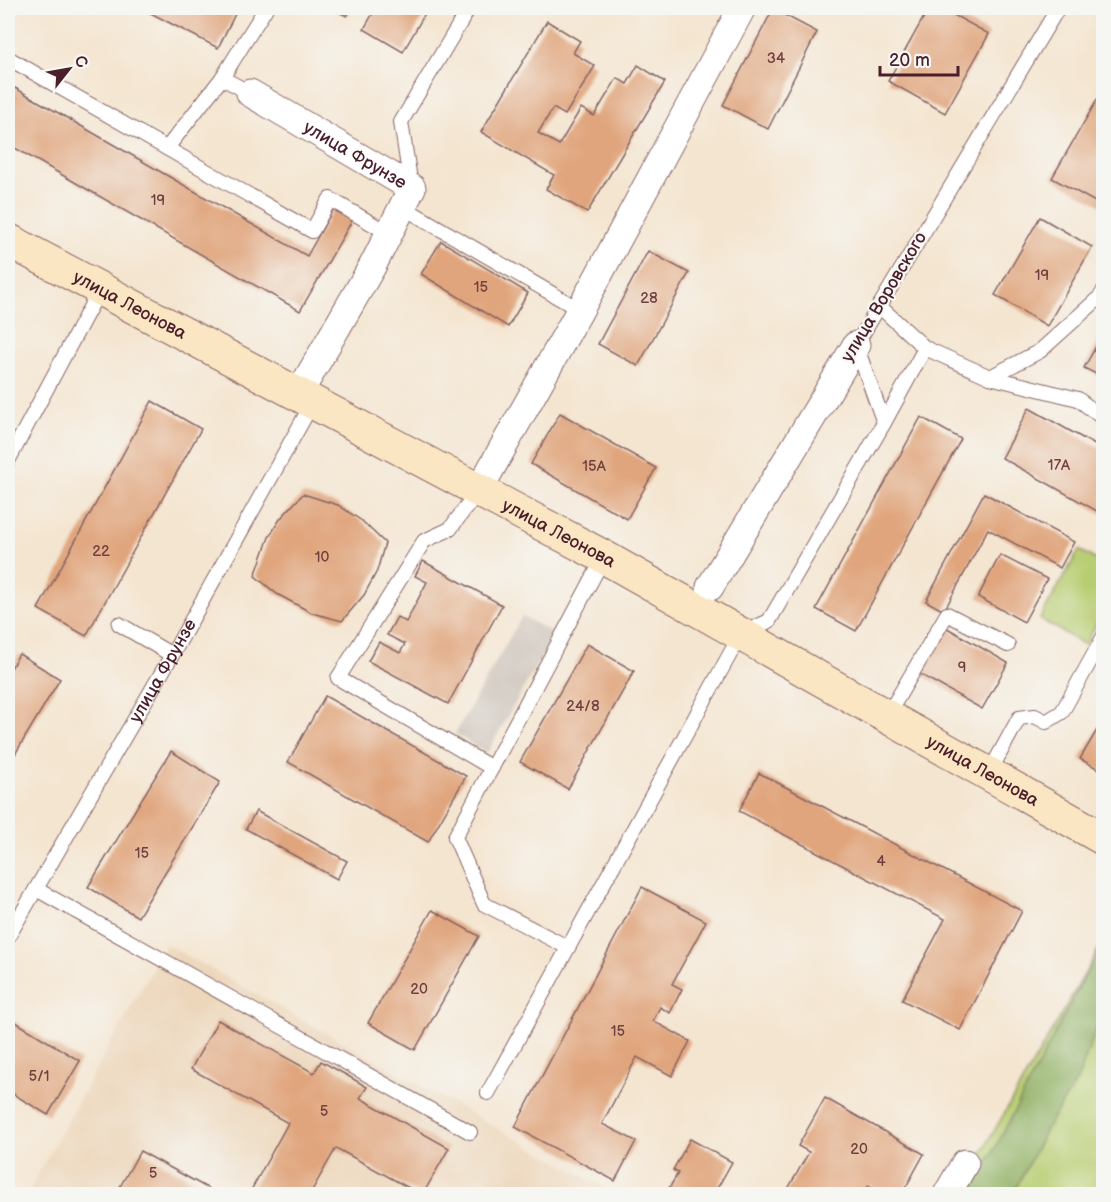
<svg xmlns="http://www.w3.org/2000/svg" width="1111" height="1202" font-family="'Balsamiq Sans',sans-serif">
	<style>
		.built { fill: #edd7bb }
		.industrial { fill: #ccc2b9 }
		.green { fill: #b7cd71; stroke: #80764e; stroke-width: 1.5 }
		.forest { fill: #91b063; stroke: #6e6847; stroke-width: 1.5 }
		.building { fill: #e0a57d }
		.lines { fill: none; stroke-linecap: round; stroke-linejoin: round }
		.lane-casing { stroke: #866465; stroke-width: 16 }
		.street-casing { stroke: #866465; stroke-width: 29 }
		.secondary-casing { stroke: #866465; stroke-width: 35 }
		.lane { stroke: #fff; stroke-width: 14 }
		.street { stroke: #fff; stroke-width: 27 }
		.secondary { stroke: #fbe6c3; stroke-width: 33 }
		.labels { text-anchor: middle; dominant-baseline: central; stroke-width: 4.5; stroke-linejoin: round; paint-order: stroke }
		.number-label { font-size: 15px; fill: #704040 }
		.street-label { font-size: 18px; fill: #4a1f2b; stroke: #f6f6f2 }
	</style>
	<rect width="100%" height="100%" fill="#f6f6f2"/>
	<filter id="ink" filterUnits="userSpaceOnUse"><feTurbulence type="fractalNoise" baseFrequency=".0167" numOctaves="2"/><feDisplacementMap in="SourceGraphic" scale="12" xChannelSelector="R" yChannelSelector="G"/><feConvolveMatrix kernelMatrix="1 2 1 2 8 2 1 2 1" color-interpolation-filters="sRGB"/></filter>
	<filter id="wash" filterUnits="userSpaceOnUse"><feTurbulence type="fractalNoise" baseFrequency=".008" numOctaves="4" result="noise"/><feDisplacementMap in="SourceGraphic" scale="24" xChannelSelector="R" yChannelSelector="G"/><feGaussianBlur stdDeviation="1.35" result="paint"/><feColorMatrix in="noise" values="0 0 0 0 0 0 0 0 0 0 0 0 0 0 0 0 0 1.4 0 .05"/><feComposite in="paint" operator="in"/></filter>
	<g filter="url(#wash)">
		<rect width="100%" height="100%" fill="#f4e5d0"/>
		<polygon class="built" points="166,944 605,1188 602,1194 27,1194"/>
		<polygon class="industrial" points="522,616 554,634 487,753 455,734"/>
		<g class="green">
			<polygon points="1079,550 1103,564 1103,612 1085,645 1040,619"/>
			<polygon points="1103,942 1103,1194 958,1194"/>
		</g>
		<polygon class="forest" points="1103,941 1103,1012 1077,1081 1050,1122 1013,1194 971,1194"/>
		<g id="blocks">
			<g class="building">
				<polygon points="141,8 227,8 236,12 218,48"/>
				<polygon points="330,8 352,8 347,16"/>
				<polygon points="376,8 428,8 403,52 364,29"/>
				<polygon points="929,8 941,8 989,34 945,113 888,81"/>
				<polygon points="773,9 817,32 768,129 723,105"/>
				<polygon points="547,21 580,41 573,53 595,66 565,115 553,108 538,133 559,145 581,108 594,116 617,78 627,84 638,65 665,82 587,213 546,189 554,175 481,132"/>
				<polygon points="15,88 307,256 334,208 353,219 300,311 8,144 8,102"/>
				<polygon points="1098,98 1104,102 1104,207 1052,178"/>
				<polygon points="1040,217 1092,247 1047,326 995,295"/>
				<polygon points="441,241 528,293 508,327 421,274"/>
				<polygon points="648,251 689,273 638,366 598,344"/>
				<polygon points="1104,332 1104,378 1084,368"/>
				<polygon points="152,401 201,429 86,636 38,609"/>
				<polygon points="1029,408 1104,450 1104,515 1002,458"/>
				<polygon points="560,413 656,468 627,519 531,464"/>
				<polygon points="921,417 961,439 856,631 816,609"/>
				<polygon points="984,493 1074,542 1060,568 988,529 944,611 926,601"/>
				<polygon points="303,494 338,505 362,521 385,543 377,571 364,595 342,621 312,613 277,594 255,576 269,537 280,519"/>
				<polygon points="1000,555 1047,579 1024,622 978,597"/>
				<polygon points="423,561 502,605 448,704 368,661 379,642 400,653 405,644 387,635 397,617 406,622 427,582 415,576"/>
				<polygon points="942,625 1008,663 982,709 916,672"/>
				<polygon points="587,644 634,671 568,789 520,762"/>
				<polygon points="19,654 60,679 8,766 8,673"/>
				<polygon points="325,696 466,776 428,842 288,762"/>
				<polygon points="1104,718 1104,772 1080,759"/>
				<polygon points="171,751 220,782 138,917 88,887"/>
				<polygon points="759,773 1022,911 960,1030 902,1000 945,919 739,811"/>
				<polygon points="256,811 347,861 337,879 246,829"/>
				<polygon points="642,887 706,921 672,984 682,989 670,1013 660,1007 653,1021 690,1041 672,1076 637,1057 602,1124 636,1141 615,1181 515,1127"/>
				<polygon points="432,910 479,936 415,1050 368,1023"/>
				<polygon points="9,1018 80,1061 48,1115 8,1091 8,1021"/>
				<polygon points="218,1020 314,1073 321,1061 348,1076 367,1087 360,1098 449,1148 423,1194 420,1194 336,1148 310,1194 249,1194 288,1123 191,1069"/>
				<polygon points="825,1098 924,1154 902,1194 885,1194 869,1185 863,1194 785,1194 809,1152 798,1146"/>
				<polygon points="690,1139 732,1162 714,1194 671,1194 667,1192 678,1173 673,1170"/>
				<polygon points="140,1151 218,1194 116,1194"/>
			</g>
		</g>
	</g>
	<g filter="url(#ink)">
		<use href="#blocks" fill-opacity="0" stroke="#866465" stroke-width="1.5"/>
		<g class="lines">
			<defs>
				<g id="lane">
					<polyline points="8,58 312,231 330,199 388,233"/>
					<polyline points="250,93 222,78 266,8"/>
					<polyline points="167,148 222,78"/>
					<polyline points="411,186 401,122 469,8"/>
					<polyline points="401,206 580,310"/>
					<polyline points="879,306 925,348 990,377 1040,351 1101,296 1104,290"/>
					<polyline points="990,377 1078,399 1104,419"/>
					<polyline points="884,423 925,348"/>
					<polyline points="8,461 100,289"/>
					<polyline points="479,490 450,529 424,541 338,678 492,768"/>
					<polyline points="119,624 172,655"/>
					<polyline points="887,716 947,614 1008,645"/>
					<polyline points="989,773 1019,718 1035,716 1046,722 1062,712 1104,636"/>
					<polyline points="36,889 470,1132"/>
					<path id="s1" d="M8 937 172 655 313 402"/>
					<polyline points="567,947 484,904 455,837 604,557"/>
					<polyline points="488,1093 741,634 769,621 884,423 856,345 1058,8"/>
				</g>
				<g id="street">
					<path id="s2" d="M250 93 412 188 373 265 298 395"/>
					<polyline points="479,490 580,310 742,8"/>
					<polyline points="710,587 856,345"/>
					<polyline points="947,1194 965,1163"/>
				</g>
				<g id="secondary">
					<path id="s3" d="M8 240 604 557 1104 839"/>
				</g>
			</defs>
			<use href="#lane" class="lane-casing"/>
			<use href="#street" class="street-casing"/>
			<use href="#secondary" class="secondary-casing"/>
			<use href="#lane" class="lane"/>
			<use href="#street" class="street"/>
			<use href="#secondary" class="secondary"/>
		</g>
	</g>
	<g class="labels">
		<g class="number-label">
			<text x="776" y="58">34</text>
			<text x="158" y="200">19</text>
			<text x="1042" y="275">19</text>
			<text x="481" y="287">15</text>
			<text x="649" y="298">28</text>
			<text x="1059" y="465">17А</text>
			<text x="594" y="466">15А</text>
			<text x="101" y="551">22</text>
			<text x="322" y="557">10</text>
			<text x="962" y="667">9</text>
			<text x="583" y="706">24/8</text>
			<text x="142" y="853">15</text>
			<text x="881" y="861">4</text>
			<text x="419" y="989">20</text>
			<text x="618" y="1031">15</text>
			<text x="39" y="1076">5/1</text>
			<text x="324" y="1111">5</text>
			<text x="859" y="1149">20</text>
			<text x="153" y="1173">5</text>
		</g>
		<g class="street-label">
			<text stroke="none"><textPath href="#s2" startOffset="122">улица Фрунзе</textPath></text>
			<text transform="translate(884 297) rotate(-59)">улица Воровского</text>
			<text stroke="none"><textPath href="#s3" startOffset="138">улица Леонова</textPath></text>
			<text stroke="none"><textPath href="#s3" startOffset="624">улица Леонова</textPath></text>
			<text stroke="none"><textPath href="#s1" startOffset="308">улица Фрунзе</textPath></text>
			<text stroke="none"><textPath href="#s3" startOffset="1110">улица Леонова</textPath></text>
		</g>
	</g>
	<rect width="1111" height="1202" fill="none" stroke="#f6f6f2" stroke-width="30"/>
	<g transform="translate(69 69) rotate(59)" stroke="#f6f6f2" stroke-width="4.5" paint-order="stroke">
	<path d="M0-4.5L10 22L0 15L-10 22Z" fill="#4a1f2b"/>
	<text y="-9" font-size="16" font-weight="bold" text-anchor="middle" fill="#4a1f2b">С</text>
	</g>
	<path d="M880 66v9h78v-9" fill="none" stroke="#4a1f2b" stroke-width="3"/>
	<text x="889" y="66" font-size="18" fill="#4a1f2b" stroke="#f6f6f2" stroke-width="4.5" paint-order="stroke">20 m</text>
</svg>
